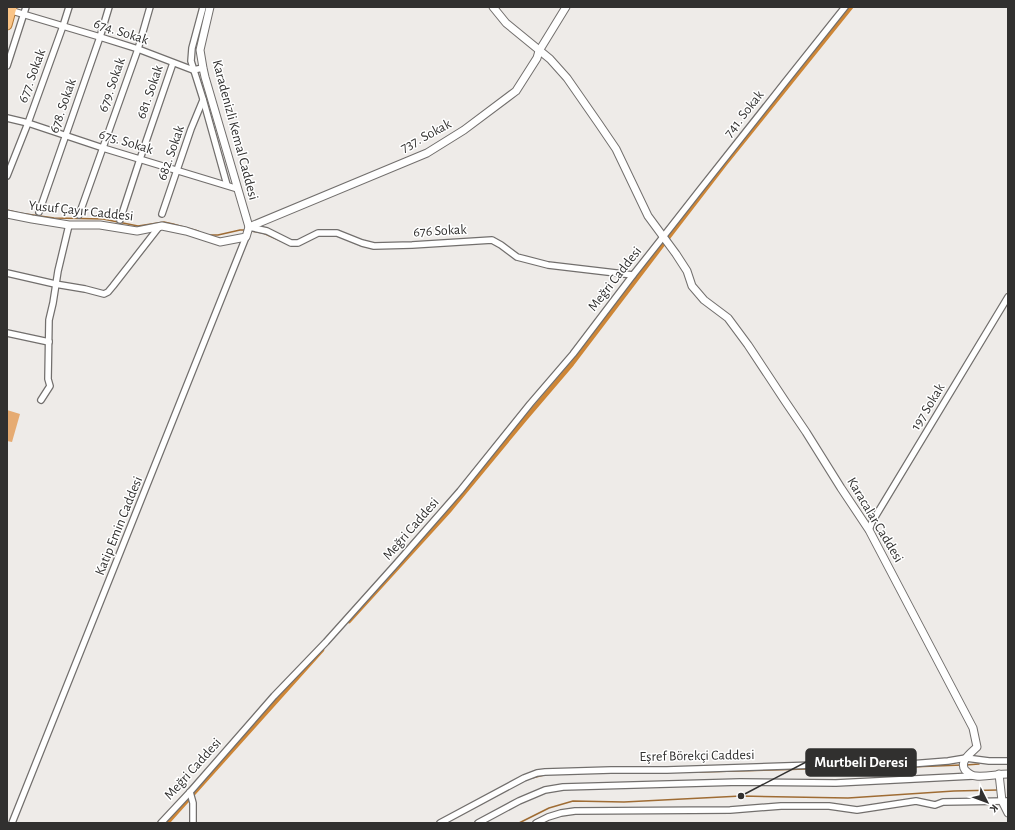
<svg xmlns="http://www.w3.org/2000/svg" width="1015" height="830" font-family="'Alegreya Sans',sans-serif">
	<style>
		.green { fill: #e6ab72 }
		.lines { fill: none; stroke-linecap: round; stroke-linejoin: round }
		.stream { stroke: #9f6c34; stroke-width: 1.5 }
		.canal { stroke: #ce8636; stroke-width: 4.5 }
		.minor-casing { stroke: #726f6d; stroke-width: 8 }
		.tertiary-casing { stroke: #726f6d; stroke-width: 9 }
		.primary-casing { stroke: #b27734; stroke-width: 11 }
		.minor { stroke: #fff; stroke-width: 5.5 }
		.tertiary { stroke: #fff; stroke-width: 7 }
		.primary { stroke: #fac486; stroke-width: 9 }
		.labels { text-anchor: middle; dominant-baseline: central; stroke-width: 3; stroke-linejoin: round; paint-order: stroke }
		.street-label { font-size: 14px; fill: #31302f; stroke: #fff }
		.leader { fill: none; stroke: #31302f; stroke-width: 1.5 }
		.callout-dot { fill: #31302f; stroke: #fff; stroke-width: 1.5 }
		.callout { fill: #31302f; stroke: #31302f; stroke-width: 1.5 }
		.callout-label { font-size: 15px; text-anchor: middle; font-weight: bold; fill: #fff }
	</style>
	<rect width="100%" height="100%" fill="#eeebe8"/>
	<polygon class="green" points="7,410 20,414 12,442 7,441"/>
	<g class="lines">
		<g class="stream">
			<polyline points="7,210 19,213 54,218 103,219 138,226 164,222 173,224 198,231"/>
			<polyline points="251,231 263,233 281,241"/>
			<polyline points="207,235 218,235 240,230 245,230"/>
			<polyline points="966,765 979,764"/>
			<polyline points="910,767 962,765"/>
			<polyline points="700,772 880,767"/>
			<polyline points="592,773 626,773"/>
			<polyline points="532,778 544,775"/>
			<polyline points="519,823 549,808 573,801 624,802 741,796 848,798 954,791 998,790"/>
		</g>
		<g class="canal">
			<polyline points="668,238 725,164 851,7"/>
			<polyline points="349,621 449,511 525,419 572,364 664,243"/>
			<polyline points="167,823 322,650"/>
		</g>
		<defs>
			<g id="minor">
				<polyline points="203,7 192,48 191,61 203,99 227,185"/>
				<polyline points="9,10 100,37 138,49 193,70 203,68"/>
				<polyline points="7,66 26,7"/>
				<polyline points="7,118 28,123 103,148 238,189"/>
				<polyline points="7,176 28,123 63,26 69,7"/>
				<polyline points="39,212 100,37 109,7"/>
				<polyline points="162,214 191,129 203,100"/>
				<polyline points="79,215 138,49 150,7"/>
				<polyline points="120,220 140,159 173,63"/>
				<polyline points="249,227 267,231 291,243 298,243 318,233 337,233 362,243 374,246 412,245 492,240 501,245 517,257 548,265 633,275"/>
				<polyline points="7,273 55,284 85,289 104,294 108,292 113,286 159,227"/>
				<polyline points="7,333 49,342"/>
				<polyline points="41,400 50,386 48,379 49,320 53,303 58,271 69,225"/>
				<polyline points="869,530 872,522 1008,297"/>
				<polyline points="190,792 193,803 193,823"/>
				<polyline points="12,823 246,237"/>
				<polyline points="161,823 190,792 274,696 326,642 396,564 460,491 530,404 573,354 633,275 663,237 699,191 786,81 845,7"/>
				<polyline points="440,823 524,778 537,773 545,772 611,770 667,770 845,764 897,765 948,761 966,758 989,761 1008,761"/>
				<polyline points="478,823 519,801 545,790 563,787 740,782 836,783 973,776"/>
				<polyline points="536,823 548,817 561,813 575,811 730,810 781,806 829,806 857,810 916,801 935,805 943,802 1008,801"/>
			</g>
			<g id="tertiary">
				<path d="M493 7 506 23 550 59 567 78 599 124 616 149 648 216 676 254 687 271 692 286 704 300 728 318 748 345 785 401 806 432 841 488 869 530 973 728 977 747C971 753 959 761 965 770 968 773 973 776 976 776 987 777 997 774 1008 774"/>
				<polyline points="7,214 32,219 69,225 100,225 137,231 162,226 186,231 220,242 246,237 249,227 205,77 203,68 200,50 210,7"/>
				<polyline points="249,227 427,153 464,130 516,91 537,58 539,51 566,7"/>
				<polyline points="999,774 1002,801 1008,813"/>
			</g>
			<polyline id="primary" points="7,25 12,7"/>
		</defs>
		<use href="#minor" class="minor-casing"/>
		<use href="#tertiary" class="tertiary-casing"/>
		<use href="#primary" class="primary-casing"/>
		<use href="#minor" class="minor"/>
		<use href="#tertiary" class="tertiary"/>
		<use href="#primary" class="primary"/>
	</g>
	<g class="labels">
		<g class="street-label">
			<text transform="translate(121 32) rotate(18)">674. Sokak</text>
			<text transform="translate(32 76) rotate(-70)">677. Sokak</text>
			<text transform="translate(112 85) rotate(-71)">679. Sokak</text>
			<text transform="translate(150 92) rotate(-71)">681. Sokak</text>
			<text transform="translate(63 106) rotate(-71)">678. Sokak</text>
			<text transform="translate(744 114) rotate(-52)">741. Sokak</text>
			<text transform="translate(235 130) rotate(75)">Karadenizli Kemal Caddesi</text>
			<text transform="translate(426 136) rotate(-28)">737. Sokak</text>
			<text transform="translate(126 142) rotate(17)">675. Sokak</text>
			<text transform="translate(171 153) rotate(-71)">682. Sokak</text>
			<text transform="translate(81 211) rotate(6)">Yusuf Çayır Caddesi</text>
			<text transform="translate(440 231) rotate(-3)">676 Sokak</text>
			<text transform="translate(615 279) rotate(-52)">Meğri Caddesi</text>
			<text transform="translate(928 407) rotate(-59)">197 Sokak</text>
			<text transform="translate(875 520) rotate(59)">Karacalar Caddesi</text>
			<text transform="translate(119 526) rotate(-68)">Katip Emin Caddesi</text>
			<text transform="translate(411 529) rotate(-49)">Meğri Caddesi</text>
			<text transform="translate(697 756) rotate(-1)">Eşref Börekçi Caddesi</text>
			<text transform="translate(193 769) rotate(-48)">Meğri Caddesi</text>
		</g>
	</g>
	<path class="leader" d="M741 796L806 762"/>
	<circle class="callout-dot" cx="741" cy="796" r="4"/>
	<rect class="callout" x="806" y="749" width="110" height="27" rx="4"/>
	<g class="callout-label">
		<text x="861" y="767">Murtbeli Deresi</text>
	</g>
	<rect width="1015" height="830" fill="none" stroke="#31302f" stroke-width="16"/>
	<g transform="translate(987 802) rotate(132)" stroke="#ffffff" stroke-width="3" paint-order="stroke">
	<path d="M0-3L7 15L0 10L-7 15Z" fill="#31302f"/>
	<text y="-6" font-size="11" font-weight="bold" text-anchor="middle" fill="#31302f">K</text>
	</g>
</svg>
